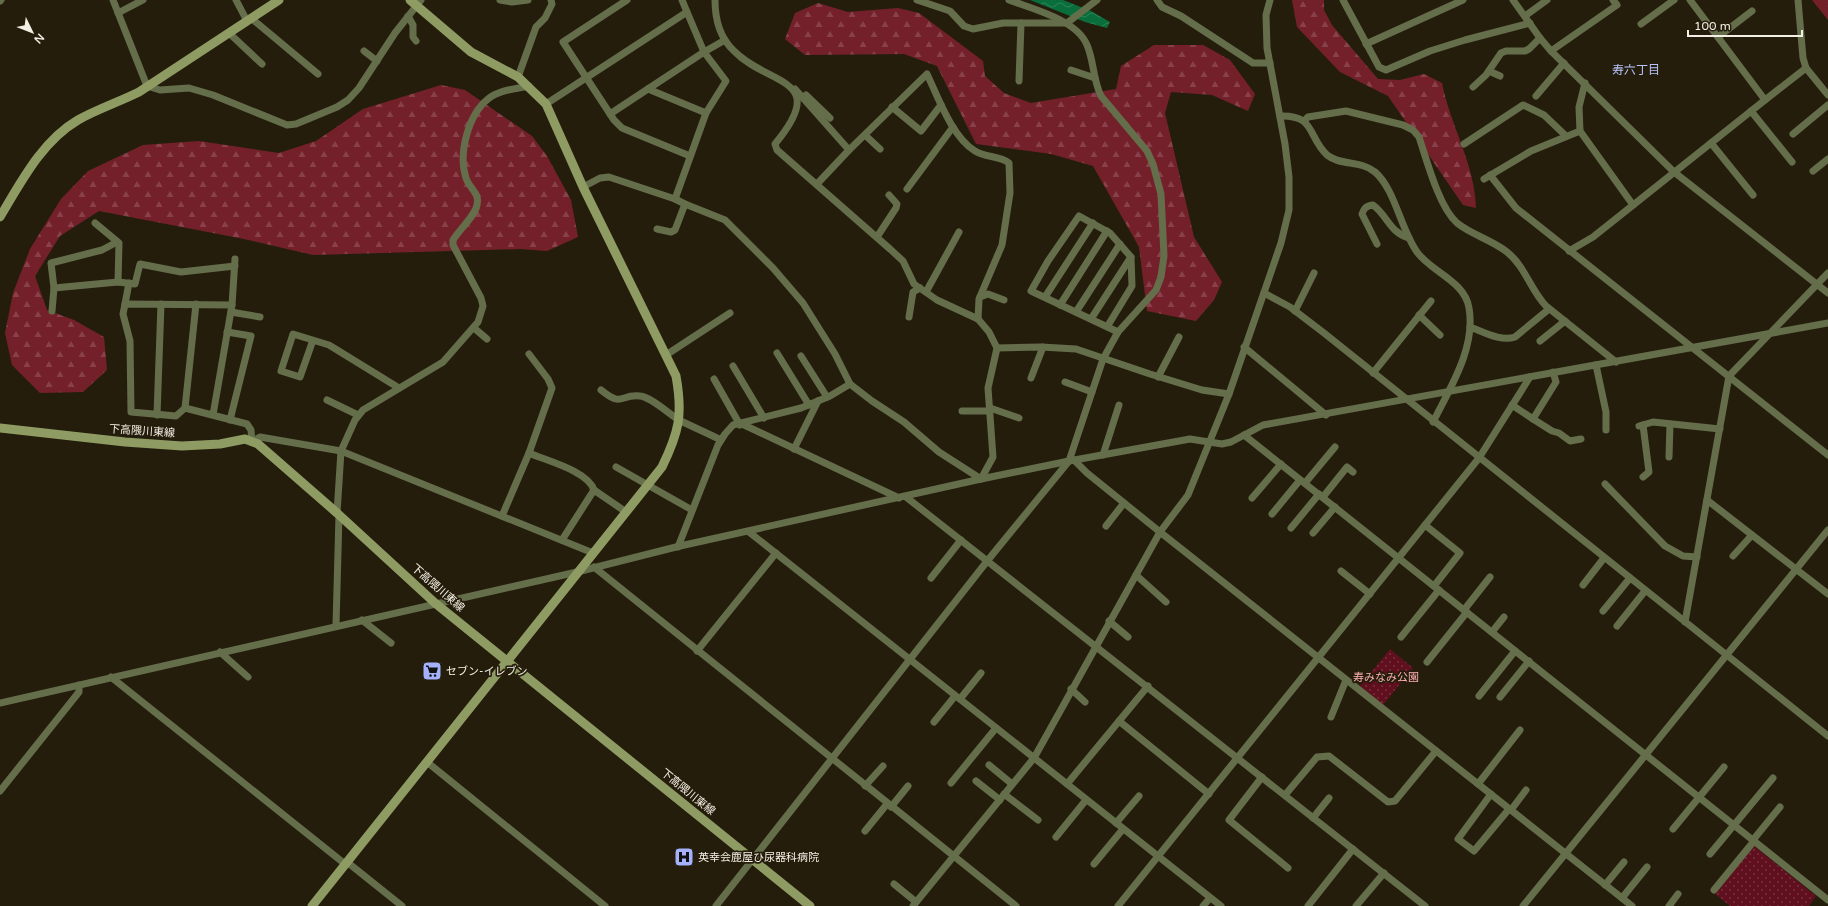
<svg xmlns="http://www.w3.org/2000/svg" width="1828" height="906" font-family="'Varela Round','Noto Sans JP',sans-serif">
	<style>
		.forest { fill: url(#forest-firs) }
		.park { fill: url(#park-dots) }
		.water { fill: url(#water-waves) }
		.lines { fill: none; stroke-linecap: round; stroke-linejoin: round }
		.street { stroke: #656e4b; stroke-width: 7 }
		.secondary { stroke: #8e9c63; stroke-width: 9 }
		.labels { text-anchor: middle; dominant-baseline: central; stroke-width: 3.5; stroke-linejoin: round; paint-order: stroke }
		.street-label { font-size: 11px; fill: #f4efe4; stroke: #251d0c }
		.poi-label { font-size: 11px; fill: #f4efe4; stroke: #251d0c; text-anchor: start }
		.park-label { font-size: 11px; fill: #fbb0b2; stroke: #251d0c }
		.neighbourhood-label { font-size: 12px; fill: #b9c4fc; stroke: #251d0c }
	</style>
	<defs>
		<pattern id="forest-firs" width="22" height="20" patternUnits="userSpaceOnUse"><rect width="22" height="20" fill="#74202b"/><path d="M5 1l3.5 6h-7zM16 11l3.5 6h-7z" fill="#88414a"/></pattern>
		<pattern id="park-dots" width="8" height="8" patternUnits="userSpaceOnUse"><rect width="8" height="8" fill="#5f0f1d"/><path d="M2 2h.1M6 6h.1" fill="none" stroke="#77323e" stroke-width="1.8" stroke-linecap="round"/></pattern>
		<pattern id="water-waves" width="16" height="10" patternUnits="userSpaceOnUse"><rect width="16" height="10" fill="#096e3b"/><path d="M0 5q4-4 8 0t8 0" fill="none" stroke="#2d8357"/></pattern>
	</defs>
	<rect width="100%" height="100%" fill="#251d0c"/>
	<g class="forest">
		<path d="M1292 0H1324V10L1332 25 1378 79 1400 80 1424 74 1442 83C1450 125 1475 164 1476 208L1463 205 1388 96 1340 72 1297 27Z"/>
		<polygon points="1812,0 1828,0 1828,20"/>
		<polygon points="818,3 848,12 898,8 919,13 983,61 985,76 1004,93 1031,103 1116,89 1121,66 1154,45 1203,45 1230,60 1255,94 1248,111 1212,95 1171,92 1165,113 1194,237 1222,282 1214,300 1196,321 1147,311 1139,247 1093,166 1051,154 976,144 937,66 904,54 805,55 785,39 795,13"/>
		<polygon points="441,85 465,90 532,136 547,156 571,200 578,237 547,251 521,249 313,255 244,239 99,211 60,236 35,276 47,310 74,320 104,337 107,370 83,392 40,393 12,365 5,333 13,293 30,249 61,199 88,171 143,145 199,141 279,153 316,141 363,109"/>
	</g>
	<g class="park">
		<polygon points="1390,649 1413,668 1383,705 1360,686"/>
		<polygon points="1754,846 1816,896 1809,906 1730,906 1715,894"/>
	</g>
	<polygon class="water" points="1030,0 1063,0 1091,11 1110,22 1107,28 1085,22"/>
	<g class="lines">
		<g class="street">
			<polyline points="113,0 147,86 160,90 189,88 213,95 287,125 296,124 337,107 348,100 359,88 395,33 421,0"/>
			<polyline points="236,0 247,21"/>
			<polyline points="500,0 512,2 528,0"/>
			<polyline points="627,0 563,42 614,120 622,128 690,156"/>
			<polyline points="682,0 687,12"/>
			<polyline points="917,0 950,11 964,26 973,29 1003,23 1067,23 1097,0"/>
			<polyline points="1157,0 1162,7 1181,16 1253,63 1270,63"/>
			<polyline points="1343,0 1379,67 1386,70 1430,51 1465,40 1530,23"/>
			<polyline points="1513,0 1540,38 1551,51 1674,172 1828,293"/>
			<polyline points="1690,0 1765,100 1806,68 1828,95"/>
			<polyline points="1798,0 1803,58 1806,68"/>
			<polyline points="0,1 1,0"/>
			<polyline points="118,13 143,0"/>
			<polyline points="408,16 413,25 413,37 416,41"/>
			<polyline points="1525,16 1547,0"/>
			<polyline points="251,18 318,74"/>
			<polyline points="1641,24 1674,0"/>
			<polyline points="229,33 262,64"/>
			<polyline points="1718,37 1752,11"/>
			<polyline points="1366,44 1463,0"/>
			<polyline points="364,51 377,61"/>
			<polyline points="1551,51 1617,5 1613,0"/>
			<polyline points="1071,70 1095,78"/>
			<polyline points="1489,71 1500,76"/>
			<polyline points="518,77 536,27 545,18 552,4 551,0"/>
			<polyline points="1019,81 1021,23"/>
			<polyline points="1473,87 1486,75 1501,53 1506,51 1525,51 1529,49 1540,38"/>
			<polyline points="648,89 706,113"/>
			<polyline points="795,89 849,150"/>
			<polyline points="806,95 830,118"/>
			<polyline points="1536,96 1564,63"/>
			<polyline points="546,104 687,12 704,52 726,81 706,113 675,199"/>
			<polyline points="892,107 921,131 941,105"/>
			<polyline points="1751,111 1792,162"/>
			<polyline points="610,114 704,52 725,40"/>
			<path d="M1280 116C1316 115 1307 136 1327 155 1340 166 1361 160 1375 172 1395 189 1401 230 1417 252 1431 272 1465 281 1469 308 1476 348 1450 388 1433 422"/>
			<path d="M1304 121 1308 117 1346 111 1403 125 1413 130 1419 137C1427 161 1439 207 1457 223 1472 235 1492 240 1507 252 1525 266 1531 291 1546 306L1616 362"/>
			<polyline points="1580,131 1579,107 1585,83"/>
			<polyline points="1793,134 1828,105"/>
			<polyline points="865,135 880,149"/>
			<polyline points="1711,143 1753,195"/>
			<polyline points="1464,144 1523,105 1544,115 1566,136"/>
			<polyline points="1813,171 1828,159"/>
			<polyline points="1490,175 1516,208 1828,455"/>
			<polyline points="1484,179 1531,151 1580,131 1633,205"/>
			<path d="M817 184 849 150 927 74C938 97 952 137 975 151 986 158 999 155 1009 163L1010 193 1002 245 979 299 978 319"/>
			<path d="M583 187 600 178 609 177 675 199 685 204 725 220 773 268 803 303 835 354 850 384 872 401 904 422 939 452 981 479 993 457 988 388 997 348 989 332 978 319 937 300 914 284 903 261 890 249 777 150 775 144C831 77 768 86 734 51 720 38 715 18 715 0"/>
			<polyline points="907,189 953,127"/>
			<polyline points="95,223 119,243 118,282"/>
			<polyline points="657,229 671,232 675,230 685,204"/>
			<polyline points="877,237 896,208 897,204 889,195"/>
			<path d="M1377 244 1362 214C1364 208 1366 206 1373 205 1388 216 1389 232 1409 238"/>
			<polyline points="1569,251 1593,237 1765,100"/>
			<polyline points="54,288 51,263 102,250 117,242"/>
			<polyline points="926,292 959,232"/>
			<polyline points="1264,293 1290,307 1324,333 1828,736"/>
			<polyline points="980,297 988,294 1004,300"/>
			<polyline points="1045,297 1093,223"/>
			<polyline points="125,304 129,283"/>
			<polyline points="232,305 235,259"/>
			<polyline points="1060,305 1107,231"/>
			<polyline points="52,311 54,288 118,282 135,284 140,264 181,272 235,266"/>
			<polyline points="1295,311 1314,273"/>
			<polyline points="231,312 260,317"/>
			<polyline points="1076,312 1120,244"/>
			<polyline points="1419,315 1440,335"/>
			<polyline points="909,317 913,292 920,288"/>
			<polyline points="1091,319 1131,257"/>
			<polyline points="1107,327 1132,286 1131,257 1110,233 1079,216 1048,261 1031,291 1118,332"/>
			<path d="M1470 327C1484 332 1501 342 1515 337L1549 309"/>
			<polyline points="474,328 487,339"/>
			<polyline points="227,332 251,336 230,420"/>
			<polyline points="313,340 300,377 281,371 293,334 329,345 399,388"/>
			<polyline points="1540,341 1565,321"/>
			<polyline points="1244,347 1326,415"/>
			<polyline points="997,348 1041,347 1076,349 1150,374 1202,390 1229,394"/>
			<polyline points="777,353 809,405"/>
			<polyline points="529,354 548,379 552,388 529,453"/>
			<polyline points="666,355 730,313"/>
			<polyline points="801,356 827,397"/>
			<polyline points="1596,365 1606,412 1606,430"/>
			<polyline points="733,366 764,418"/>
			<polyline points="1373,373 1431,301"/>
			<polyline points="1158,377 1179,337"/>
			<polyline points="1031,378 1043,347"/>
			<polyline points="714,379 740,425"/>
			<polyline points="1065,382 1092,392"/>
			<path d="M601 390C623 408 619 394 640 396 651 397 669 414 679 420 693 427 707 433 721 440"/>
			<polyline points="327,400 358,415"/>
			<polyline points="1512,405 1533,419 1556,382 1553,372"/>
			<polyline points="185,408 196,304"/>
			<polyline points="990,408 1019,418"/>
			<polyline points="962,411 990,411"/>
			<polyline points="157,415 161,304"/>
			<polyline points="213,415 232,305 125,304 123,314 130,341 131,412 176,416 185,408 247,424 251,430 252,442 260,437 341,451 593,553"/>
			<polyline points="1533,419 1552,431 1559,433 1570,441 1581,439"/>
			<polyline points="742,424 899,498"/>
			<polyline points="1643,425 1649,472 1643,477"/>
			<polyline points="1639,426 1653,422 1720,429"/>
			<polyline points="1244,435 1828,900"/>
			<polyline points="794,449 818,401"/>
			<polyline points="1103,455 1119,405"/>
			<polyline points="1669,457 1670,424"/>
			<polyline points="1074,460 1087,473 1160,532 1632,906"/>
			<polyline points="616,467 692,510"/>
			<polyline points="1305,483 1335,447"/>
			<polyline points="1605,484 1665,546 1683,556 1697,557"/>
			<polyline points="906,497 1425,906"/>
			<polyline points="1323,497 1347,467 1353,472"/>
			<polyline points="1252,498 1281,464"/>
			<polyline points="1707,500 1828,594"/>
			<path d="M337 513 341 451 355 420 363 410 443 362 478 322 483 306 481 298 453 245V240C459 230 475 216 477 205 480 193 469 188 466 178 458 154 468 115 488 99 499 90 515 89 529 86"/>
			<polyline points="1272,514 1300,480"/>
			<path d="M502 516 529 453C547 461 588 471 594 490"/>
			<polyline points="1425,525 1460,553 1434,586"/>
			<polyline points="1106,526 1124,503"/>
			<polyline points="1291,528 1319,494"/>
			<polyline points="749,532 1221,906"/>
			<polyline points="1313,533 1335,507"/>
			<polyline points="562,540 594,490 626,512"/>
			<polyline points="678,547 718,445 725,434 733,425 801,408 830,396 850,384"/>
			<polyline points="1733,556 1752,535"/>
			<polyline points="594,567 1016,906"/>
			<polyline points="1341,571 1370,594"/>
			<polyline points="1136,575 1166,602"/>
			<polyline points="931,578 961,540"/>
			<polyline points="1583,585 1604,558"/>
			<polyline points="1464,610 1490,577"/>
			<polyline points="1603,611 1630,578"/>
			<polyline points="362,620 391,643"/>
			<polyline points="1109,621 1128,637"/>
			<polyline points="1685,622 1729,376 1828,273"/>
			<polyline points="336,625 339,515"/>
			<polyline points="1617,626 1645,591"/>
			<polyline points="1492,632 1504,617"/>
			<polyline points="1401,637 1439,590"/>
			<polyline points="697,651 776,553"/>
			<polyline points="220,652 248,677"/>
			<polyline points="1427,662 1467,612"/>
			<polyline points="111,677 345,864"/>
			<polyline points="1071,689 1085,702"/>
			<polyline points="1479,696 1515,651"/>
			<polyline points="1500,697 1529,661"/>
			<polyline points="960,699 981,673"/>
			<polyline points="0,703 577,572 680,546 981,479 1069,461 1190,439 1222,444 1231,442 1263,425 1828,323"/>
			<polyline points="1331,717 1346,680"/>
			<polyline points="1119,721 1209,794"/>
			<polyline points="934,722 955,696"/>
			<polyline points="427,762 605,906"/>
			<polyline points="989,765 1012,784"/>
			<polyline points="1262,777 1229,820 1288,868"/>
			<polyline points="976,781 1000,800"/>
			<polyline points="951,783 996,728"/>
			<polyline points="1067,784 1148,686"/>
			<polyline points="1478,784 1520,730"/>
			<polyline points="865,786 883,766"/>
			<polyline points="0,791 79,692 79,685"/>
			<polyline points="1004,794 1038,820"/>
			<polyline points="1491,794 1458,839 1474,851 1509,809"/>
			<polyline points="1285,795 1317,757 1329,756 1388,802 1395,801 1436,751"/>
			<polyline points="891,807 908,786"/>
			<polyline points="1511,810 1526,790"/>
			<polyline points="1313,818 1329,798"/>
			<polyline points="1116,823 1139,796"/>
			<polyline points="1673,829 1724,767"/>
			<polyline points="865,831 887,804"/>
			<polyline points="1056,837 1086,800"/>
			<polyline points="1753,840 1780,807"/>
			<polyline points="1710,854 1773,778"/>
			<polyline points="347,862 402,906"/>
			<polyline points="1094,864 1123,829"/>
			<polyline points="894,884 916,902"/>
			<polyline points="1605,885 1624,862"/>
			<polyline points="1714,890 1754,841"/>
			<polyline points="1622,898 1647,867"/>
			<path d="M716 906 988 560 1069 461 1103 359 1118 332 1156 290 1161 277 1164 256 1161 194 1153 164 1147 151 1101 96C1093 80 1094 61 1087 45 1077 20 1033 9 1009 0"/>
			<polyline points="913,906 1034,758 1160,532 1188,495 1229,394 1281,243 1289,210 1289,177 1285,144 1267,48 1266,15 1270,0"/>
			<polyline points="1118,906 1479,458 1530,377"/>
			<polyline points="1203,906 1210,898"/>
			<polyline points="1308,906 1353,849"/>
			<polyline points="1356,906 1384,873"/>
			<polyline points="1523,906 1828,530"/>
			<polyline points="1669,906 1678,894"/>
		</g>
		<g class="secondary">
			<path d="M0 217C21 182 42 141 78 120 97 109 119 102 139 92L279 0"/>
			<polyline points="0,428 125,442 182,446 220,444 245,439 258,444 337,513 435,603 810,906"/>
			<path d="M312 906 662 467C679 432 683 415 676 376L583 187 546 104 518 77 471 52 410 0"/>
		</g>
	</g>
	<defs>
		<symbol id="supermarket-square" viewBox="-11 -11 22 22"><rect x="-9" y="-9" width="18" height="18" rx="4" fill="#a4b2fc" stroke="#251d0c"/><path d="M-6-5.5h2.5l.6 2H6L4.5 2H-2.5L-4.4-4H-6ZM-1.5 3.2a1.3 1.3 0 1 0 .1 0ZM3 3.2a1.3 1.3 0 1 0 .1 0Z" fill="#111"/></symbol>
		<symbol id="hospital-square" viewBox="-11 -11 22 22"><rect x="-9" y="-9" width="18" height="18" rx="4" fill="#a4b2fc" stroke="#251d0c"/><path d="M-5-5h3v3.5h4V-5h3V5h-3V1.5h-4V5h-3Z" fill="#111"/></symbol>
	</defs>
	<g fill-rule="evenodd">
		<use href="#supermarket-square" x="421" y="660" width="22" height="22"/>
		<use href="#hospital-square" x="673" y="846" width="22" height="22"/>
	</g>
	<g class="labels">
		<g class="street-label">
			<text transform="translate(142 431) rotate(4)">下高隈川東線</text>
			<text transform="translate(438 588) rotate(41)">下高隈川東線</text>
			<text transform="translate(688 792) rotate(39)">下高隈川東線</text>
		</g>
		<g class="poi-label">
			<text x="446" y="671">セブン-イレブン</text>
			<text x="698" y="857">英幸会鹿屋ひ尿器科病院</text>
		</g>
		<g class="park-label">
			<text x="1386" y="677">寿みなみ公園</text>
		</g>
		<g class="neighbourhood-label">
			<text x="1636" y="70">寿六丁目</text>
		</g>
	</g>
	<g transform="translate(32 32) rotate(133)" stroke="#251d0c" stroke-width="3" paint-order="stroke">
	<path d="M0-3L7 15L0 10L-7 15Z" fill="#f4efe4"/>
	<text y="-6" font-size="11" font-weight="bold" text-anchor="middle" fill="#f4efe4">N</text>
	</g>
	<path d="M1688 30v6h114v-6" fill="none" stroke="#f4efe4" stroke-width="2"/>
	<text x="1694" y="30" font-size="12" fill="#f4efe4" stroke="#251d0c" stroke-width="3" paint-order="stroke">100 m</text>
</svg>
